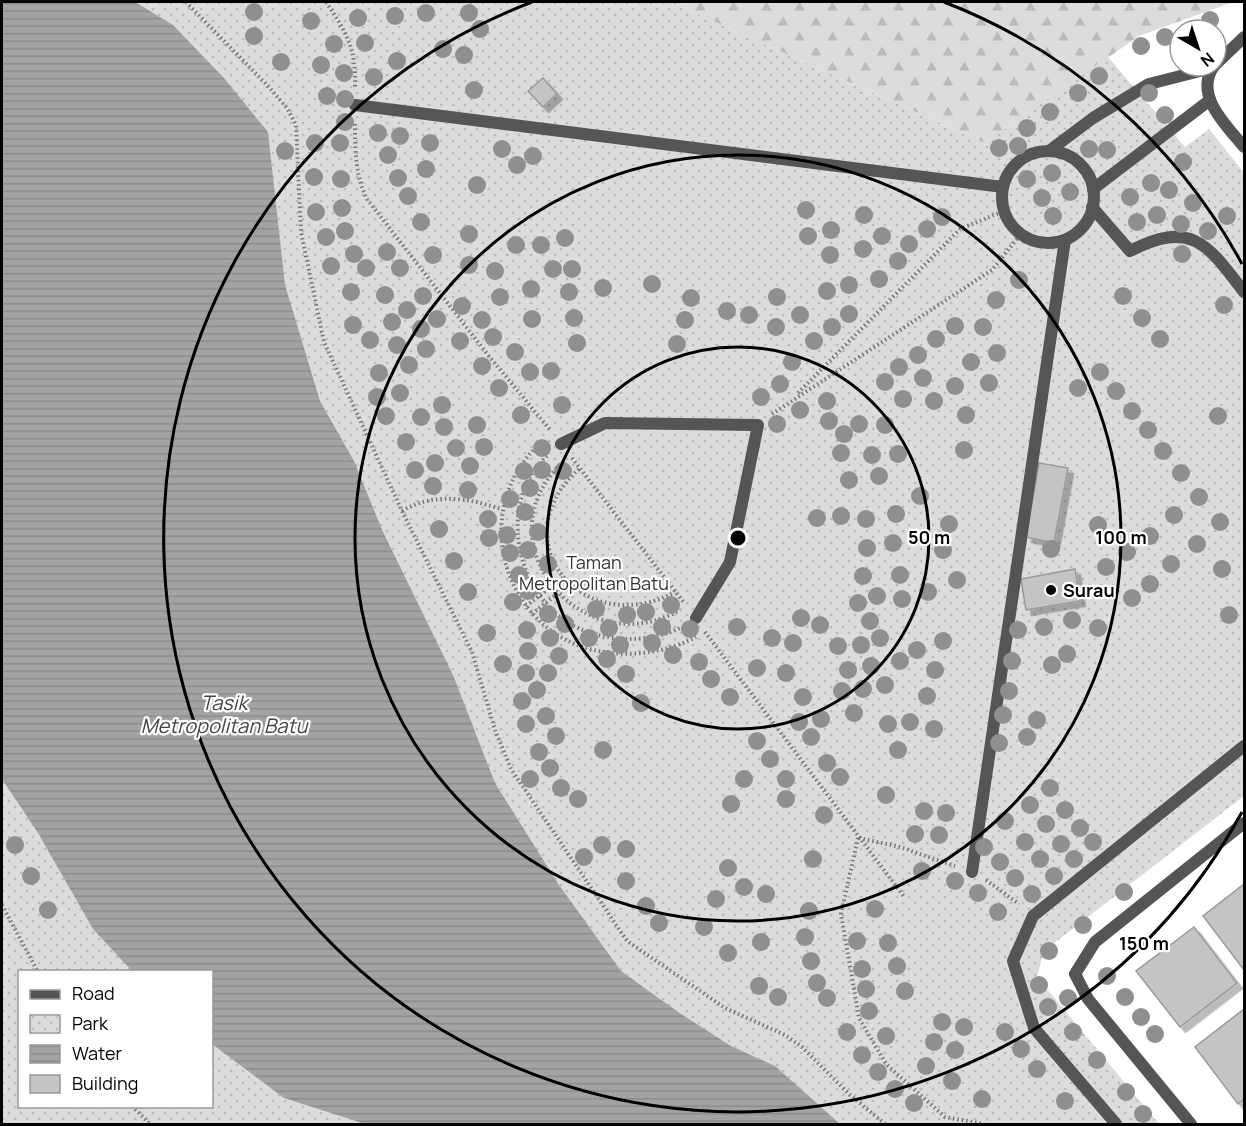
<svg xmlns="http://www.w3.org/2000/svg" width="1246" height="1126" font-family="Manrope,sans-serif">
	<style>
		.forest { fill: url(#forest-firs) }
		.park { fill: url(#park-dots); fill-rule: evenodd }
		.water { fill: url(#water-rules) }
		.building { fill: #c4c4c4; stroke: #999; stroke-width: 1.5; filter: url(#shadow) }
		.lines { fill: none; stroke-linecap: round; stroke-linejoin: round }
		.path { stroke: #777; stroke-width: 4; stroke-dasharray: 1.5 3; stroke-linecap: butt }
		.lane { stroke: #555; stroke-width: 12 }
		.street { stroke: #555; stroke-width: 12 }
		.tree { fill: #8f8f8f }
		.ring { fill: none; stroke: #000; stroke-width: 3 }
		.poi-dot { fill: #000; stroke: #fff; stroke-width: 2 }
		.labels { text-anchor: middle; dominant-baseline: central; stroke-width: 4.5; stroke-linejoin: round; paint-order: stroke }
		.park-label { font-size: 18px; fill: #333; stroke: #fff }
		.poi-label { font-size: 18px; font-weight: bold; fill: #000; stroke: #fff; text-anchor: start }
		.water-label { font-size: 20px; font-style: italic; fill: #444; stroke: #fff }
		.centre { fill: #000; stroke: #fff; stroke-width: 3 }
		.ring-label { font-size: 18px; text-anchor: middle; font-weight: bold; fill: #000; stroke: #fff; stroke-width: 4.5; stroke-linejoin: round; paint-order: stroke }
	</style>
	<defs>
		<pattern id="forest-firs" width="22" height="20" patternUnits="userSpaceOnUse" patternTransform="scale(1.5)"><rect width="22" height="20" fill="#dcdcdc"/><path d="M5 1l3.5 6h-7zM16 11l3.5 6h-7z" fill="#bbb"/></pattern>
		<pattern id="park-dots" width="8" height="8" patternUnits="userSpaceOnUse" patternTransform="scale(1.5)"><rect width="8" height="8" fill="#dcdcdc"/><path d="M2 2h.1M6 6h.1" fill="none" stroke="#bbb" stroke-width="1.8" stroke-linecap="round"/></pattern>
		<pattern id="water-rules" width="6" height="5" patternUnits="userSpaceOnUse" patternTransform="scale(1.5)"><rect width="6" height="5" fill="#a3a3a3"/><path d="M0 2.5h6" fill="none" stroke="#8b8b8b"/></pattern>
		<filter id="shadow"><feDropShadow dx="5.5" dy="5.5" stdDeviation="0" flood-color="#0004"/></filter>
	</defs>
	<rect width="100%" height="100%" fill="#fff"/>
	<polygon class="forest" points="683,2 1233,2 1139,36 985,143 688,10"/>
	<path class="park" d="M2 2H683L688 10 985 143 1108 57 1185 147 1209 129 1244 173V796L1044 951 1037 977 1159 1124H2ZM20 972H212V1106H20Z"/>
	<polygon class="water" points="2,2 135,2 173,25 223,77 268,132 285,285 320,401 354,461 383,532 453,675 495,783 559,885 621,971 678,1012 731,1046 775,1066 840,1124 365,1124 284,1098 212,1044 212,972 132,971 93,929 38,833 2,779"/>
	<g class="building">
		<polygon points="543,78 557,94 543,107 528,91"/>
		<polygon points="1039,463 1068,468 1054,543 1026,537"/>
		<polygon points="1075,569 1080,601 1026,610 1021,579"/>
		<polygon points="1244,884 1244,970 1203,916"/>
		<polygon points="1194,927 1237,983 1180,1027 1136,971"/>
		<polygon points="1244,1009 1244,1099 1238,1104 1195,1047"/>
	</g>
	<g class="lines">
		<g class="path">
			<polyline points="186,2 268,86 287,108 296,125 301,232 324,342 402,511 472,652 495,730 511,769 627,941 725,1008 785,1035 802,1047 850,1095 885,1124"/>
			<path d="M326 2C348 35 356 48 355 89"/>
			<path d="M355 124C355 150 355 175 367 199L488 355 551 431"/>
			<polyline points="798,393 960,229 1004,211"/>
			<polyline points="772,414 992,270 1020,235"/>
			<path d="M543 441C491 485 488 562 532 613 572 660 644 664 696 637"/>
			<path d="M547 456C502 497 512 573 554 612 586 642 644 647 682 627"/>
			<polyline points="572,458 685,604"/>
			<path d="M563 462C478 541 583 666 680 610"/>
			<path d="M579 469C498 542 585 641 675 592"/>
			<path d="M402 511C434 492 468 498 501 509"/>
			<polyline points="526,606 564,577"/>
			<polyline points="532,614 569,584"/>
			<polyline points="705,632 905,898"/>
			<polyline points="858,838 841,914 859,1018 886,1064 945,1117 984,1124"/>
			<polyline points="859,838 900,847 955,866"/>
			<polyline points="986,880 1019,904"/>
			<polyline points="2,905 38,972"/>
			<polyline points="132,1106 150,1124"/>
		</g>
		<g class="lane">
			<polyline points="355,105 1003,187"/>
			<polyline points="1049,151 1093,118 1149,84 1212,68"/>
			<circle cx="1048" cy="197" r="46"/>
			<polyline points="1093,189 1210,100"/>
			<path d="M1092 207 1130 251C1192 219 1208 245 1244 292"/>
			<polyline points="972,872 1065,240"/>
			<polyline points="1116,1124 1034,1028 1013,961 1033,916 1244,746"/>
		</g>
		<g class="street">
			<polyline points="1216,64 1244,37"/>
			<path d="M1214 66C1193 95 1227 126 1244 147"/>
			<polyline points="561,444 605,423 758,425 730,562 696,618"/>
			<polyline points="1191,1124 1088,999 1075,974 1095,942 1244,823"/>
		</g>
	</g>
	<g class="tree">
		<circle cx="254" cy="12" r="9"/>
		<circle cx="426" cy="13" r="9"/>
		<circle cx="469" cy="13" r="9"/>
		<circle cx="395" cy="16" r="9"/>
		<circle cx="358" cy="18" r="9"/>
		<circle cx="1210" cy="20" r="9"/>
		<circle cx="311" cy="21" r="9"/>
		<circle cx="480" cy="29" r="9"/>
		<circle cx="254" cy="36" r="9"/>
		<circle cx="1165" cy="37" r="9"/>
		<circle cx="365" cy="43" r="9"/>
		<circle cx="334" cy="44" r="9"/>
		<circle cx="1141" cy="46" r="9"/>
		<circle cx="443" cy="49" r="9"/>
		<circle cx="464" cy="55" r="9"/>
		<circle cx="397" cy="61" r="9"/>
		<circle cx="281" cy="62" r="9"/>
		<circle cx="321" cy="65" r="9"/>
		<circle cx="344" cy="73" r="9"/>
		<circle cx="1099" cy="76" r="9"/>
		<circle cx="374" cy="77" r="9"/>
		<circle cx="474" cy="90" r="9"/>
		<circle cx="1078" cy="93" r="9"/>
		<circle cx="1149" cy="93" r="9"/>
		<circle cx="327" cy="96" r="9"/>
		<circle cx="345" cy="99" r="9"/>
		<circle cx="1050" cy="112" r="9"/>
		<circle cx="1165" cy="115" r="9"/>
		<circle cx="345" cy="122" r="9"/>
		<circle cx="1027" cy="128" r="9"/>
		<circle cx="378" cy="133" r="9"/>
		<circle cx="400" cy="136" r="9"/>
		<circle cx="315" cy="143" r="9"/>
		<circle cx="340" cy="143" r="9"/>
		<circle cx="430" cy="143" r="9"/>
		<circle cx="1018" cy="146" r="9"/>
		<circle cx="999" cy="148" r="9"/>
		<circle cx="502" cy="149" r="9"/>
		<circle cx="1089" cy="149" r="9"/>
		<circle cx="1107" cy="150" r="9"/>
		<circle cx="285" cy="151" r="9"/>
		<circle cx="388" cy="155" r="9"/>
		<circle cx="533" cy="156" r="9"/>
		<circle cx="1183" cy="162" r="9"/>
		<circle cx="517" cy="165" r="9"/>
		<circle cx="426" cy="169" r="9"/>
		<circle cx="1052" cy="173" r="9"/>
		<circle cx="314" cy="177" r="9"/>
		<circle cx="398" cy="178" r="9"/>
		<circle cx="341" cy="179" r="9"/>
		<circle cx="1027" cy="179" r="9"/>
		<circle cx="1151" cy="183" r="9"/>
		<circle cx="477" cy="185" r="9"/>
		<circle cx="1169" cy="190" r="9"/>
		<circle cx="1070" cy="192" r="9"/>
		<circle cx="408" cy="196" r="9"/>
		<circle cx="1130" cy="197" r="9"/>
		<circle cx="1042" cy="198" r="9"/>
		<circle cx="1193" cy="203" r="9"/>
		<circle cx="342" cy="208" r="9"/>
		<circle cx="806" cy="210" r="9"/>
		<circle cx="316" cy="212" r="9"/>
		<circle cx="864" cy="215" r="9"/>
		<circle cx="1157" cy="215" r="9"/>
		<circle cx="1053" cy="216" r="9"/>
		<circle cx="1227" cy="216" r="9"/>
		<circle cx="942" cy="217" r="9"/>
		<circle cx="421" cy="222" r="9"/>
		<circle cx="1137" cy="222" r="9"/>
		<circle cx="1181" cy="224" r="9"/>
		<circle cx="927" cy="229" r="9"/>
		<circle cx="831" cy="230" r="9"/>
		<circle cx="345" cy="231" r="9"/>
		<circle cx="1208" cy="231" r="9"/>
		<circle cx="469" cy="234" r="9"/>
		<circle cx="808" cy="236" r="9"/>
		<circle cx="882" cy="236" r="9"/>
		<circle cx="326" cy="237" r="9"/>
		<circle cx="565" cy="238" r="9"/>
		<circle cx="909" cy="244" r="9"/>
		<circle cx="516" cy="245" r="9"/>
		<circle cx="541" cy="245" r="9"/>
		<circle cx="863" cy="249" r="9"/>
		<circle cx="387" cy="252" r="9"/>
		<circle cx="354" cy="254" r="9"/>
		<circle cx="1182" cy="254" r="9"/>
		<circle cx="433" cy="255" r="9"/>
		<circle cx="830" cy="255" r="9"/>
		<circle cx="898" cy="261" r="9"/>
		<circle cx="469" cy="265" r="9"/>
		<circle cx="331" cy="266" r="9"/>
		<circle cx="366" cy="268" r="9"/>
		<circle cx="400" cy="268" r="9"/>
		<circle cx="553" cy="269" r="9"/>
		<circle cx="572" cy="269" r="9"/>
		<circle cx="495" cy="271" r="9"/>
		<circle cx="879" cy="279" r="9"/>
		<circle cx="1019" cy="280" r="9"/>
		<circle cx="652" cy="284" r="9"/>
		<circle cx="849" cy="285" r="9"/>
		<circle cx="603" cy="288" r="9"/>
		<circle cx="531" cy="289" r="9"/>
		<circle cx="827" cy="291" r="9"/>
		<circle cx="351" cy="292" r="9"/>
		<circle cx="569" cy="292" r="9"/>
		<circle cx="385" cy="295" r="9"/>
		<circle cx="423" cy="296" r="9"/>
		<circle cx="1123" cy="296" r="9"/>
		<circle cx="500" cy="297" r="9"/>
		<circle cx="777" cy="297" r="9"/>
		<circle cx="691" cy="298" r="9"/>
		<circle cx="996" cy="300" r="9"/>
		<circle cx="1224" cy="305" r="9"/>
		<circle cx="462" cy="306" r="9"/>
		<circle cx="407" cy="310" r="9"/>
		<circle cx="727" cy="311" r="9"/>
		<circle cx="849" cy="314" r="9"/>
		<circle cx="749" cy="315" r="9"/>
		<circle cx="800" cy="315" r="9"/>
		<circle cx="574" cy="318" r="9"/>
		<circle cx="1142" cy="318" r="9"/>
		<circle cx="437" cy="319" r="9"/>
		<circle cx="532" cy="319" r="9"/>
		<circle cx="482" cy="320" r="9"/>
		<circle cx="685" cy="320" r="9"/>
		<circle cx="392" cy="322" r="9"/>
		<circle cx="353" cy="325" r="9"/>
		<circle cx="955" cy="326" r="9"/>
		<circle cx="776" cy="327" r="9"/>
		<circle cx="832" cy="327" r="9"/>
		<circle cx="983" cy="327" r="9"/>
		<circle cx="421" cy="329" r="9"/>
		<circle cx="493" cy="337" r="9"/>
		<circle cx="936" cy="339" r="9"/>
		<circle cx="1160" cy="339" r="9"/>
		<circle cx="370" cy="340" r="9"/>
		<circle cx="460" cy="341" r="9"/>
		<circle cx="814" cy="341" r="9"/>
		<circle cx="577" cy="343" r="9"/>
		<circle cx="677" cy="344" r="9"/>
		<circle cx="397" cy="345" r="9"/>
		<circle cx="426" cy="349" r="9"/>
		<circle cx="515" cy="352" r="9"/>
		<circle cx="997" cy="353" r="9"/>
		<circle cx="918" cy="355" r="9"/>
		<circle cx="792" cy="362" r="9"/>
		<circle cx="971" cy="362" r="9"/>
		<circle cx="409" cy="365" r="9"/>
		<circle cx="482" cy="366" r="9"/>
		<circle cx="899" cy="367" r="9"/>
		<circle cx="551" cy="371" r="9"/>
		<circle cx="530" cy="372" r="9"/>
		<circle cx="1100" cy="372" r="9"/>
		<circle cx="379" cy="373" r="9"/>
		<circle cx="923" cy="378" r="9"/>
		<circle cx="885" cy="382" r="9"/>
		<circle cx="989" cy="383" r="9"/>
		<circle cx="780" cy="384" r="9"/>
		<circle cx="955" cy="386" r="9"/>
		<circle cx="499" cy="388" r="9"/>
		<circle cx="1078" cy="388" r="9"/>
		<circle cx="1116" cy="391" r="9"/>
		<circle cx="400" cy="393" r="9"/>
		<circle cx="377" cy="397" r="9"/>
		<circle cx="761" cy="397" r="9"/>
		<circle cx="903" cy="399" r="9"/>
		<circle cx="827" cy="401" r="9"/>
		<circle cx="934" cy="401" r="9"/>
		<circle cx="442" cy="405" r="9"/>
		<circle cx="562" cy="405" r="9"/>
		<circle cx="800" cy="410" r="9"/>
		<circle cx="1132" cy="411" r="9"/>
		<circle cx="521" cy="415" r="9"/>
		<circle cx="966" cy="415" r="9"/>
		<circle cx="386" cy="416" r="9"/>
		<circle cx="1218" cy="416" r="9"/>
		<circle cx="421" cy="417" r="9"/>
		<circle cx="829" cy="421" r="9"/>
		<circle cx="777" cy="424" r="9"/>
		<circle cx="859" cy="424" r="9"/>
		<circle cx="477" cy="425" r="9"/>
		<circle cx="885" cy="425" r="9"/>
		<circle cx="444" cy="427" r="9"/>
		<circle cx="1148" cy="430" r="9"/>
		<circle cx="844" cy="434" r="9"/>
		<circle cx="406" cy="442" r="9"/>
		<circle cx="484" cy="447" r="9"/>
		<circle cx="456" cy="448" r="9"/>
		<circle cx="542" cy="448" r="9"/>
		<circle cx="964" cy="450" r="9"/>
		<circle cx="1163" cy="451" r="9"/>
		<circle cx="841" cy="453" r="9"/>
		<circle cx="898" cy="454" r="9"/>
		<circle cx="872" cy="455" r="9"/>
		<circle cx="435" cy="463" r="9"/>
		<circle cx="470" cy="466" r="9"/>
		<circle cx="415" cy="470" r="9"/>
		<circle cx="542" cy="470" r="9"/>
		<circle cx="524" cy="471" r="9"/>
		<circle cx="563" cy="471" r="9"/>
		<circle cx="1181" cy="473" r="9"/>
		<circle cx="879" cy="476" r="9"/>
		<circle cx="849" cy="480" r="9"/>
		<circle cx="433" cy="486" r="9"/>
		<circle cx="530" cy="488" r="9"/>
		<circle cx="468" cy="490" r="9"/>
		<circle cx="920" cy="496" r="9"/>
		<circle cx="1199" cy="497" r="9"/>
		<circle cx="510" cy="499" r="9"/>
		<circle cx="525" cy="512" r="9"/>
		<circle cx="896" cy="514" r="9"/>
		<circle cx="1174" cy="515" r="9"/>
		<circle cx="841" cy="516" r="9"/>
		<circle cx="817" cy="518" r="9"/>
		<circle cx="488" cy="519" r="9"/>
		<circle cx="866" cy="519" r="9"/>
		<circle cx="1220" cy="522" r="9"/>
		<circle cx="949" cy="524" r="9"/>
		<circle cx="1098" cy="525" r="9"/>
		<circle cx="439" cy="529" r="9"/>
		<circle cx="538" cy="532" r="9"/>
		<circle cx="507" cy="535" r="9"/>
		<circle cx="1150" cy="536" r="9"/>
		<circle cx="489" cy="538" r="9"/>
		<circle cx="893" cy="543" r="9"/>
		<circle cx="1197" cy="544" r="9"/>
		<circle cx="867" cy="548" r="9"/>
		<circle cx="1051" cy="549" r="9"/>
		<circle cx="528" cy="550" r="9"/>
		<circle cx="943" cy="550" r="9"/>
		<circle cx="1127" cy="552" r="9"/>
		<circle cx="510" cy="553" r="9"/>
		<circle cx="454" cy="561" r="9"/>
		<circle cx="548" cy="564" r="9"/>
		<circle cx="1171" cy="564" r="9"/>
		<circle cx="1106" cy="567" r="9"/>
		<circle cx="1222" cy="569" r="9"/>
		<circle cx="519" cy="575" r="9"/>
		<circle cx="900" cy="575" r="9"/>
		<circle cx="863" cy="576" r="9"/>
		<circle cx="957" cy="580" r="9"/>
		<circle cx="1150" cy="584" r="9"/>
		<circle cx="528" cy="591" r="9"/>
		<circle cx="468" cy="592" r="9"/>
		<circle cx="928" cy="592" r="9"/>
		<circle cx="877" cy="596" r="9"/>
		<circle cx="1132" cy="598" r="9"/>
		<circle cx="902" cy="599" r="9"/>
		<circle cx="513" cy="602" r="9"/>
		<circle cx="858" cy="603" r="9"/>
		<circle cx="671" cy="605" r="9"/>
		<circle cx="596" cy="609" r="9"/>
		<circle cx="646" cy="612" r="9"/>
		<circle cx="548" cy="614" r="9"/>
		<circle cx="627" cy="615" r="9"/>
		<circle cx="1229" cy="615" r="9"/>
		<circle cx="801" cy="618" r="9"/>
		<circle cx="1072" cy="620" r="9"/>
		<circle cx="870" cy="621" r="9"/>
		<circle cx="565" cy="624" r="9"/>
		<circle cx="820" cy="625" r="9"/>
		<circle cx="662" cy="627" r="9"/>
		<circle cx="737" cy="627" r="9"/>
		<circle cx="1044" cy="627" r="9"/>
		<circle cx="609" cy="628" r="9"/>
		<circle cx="1098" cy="628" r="9"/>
		<circle cx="690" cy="629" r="9"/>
		<circle cx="527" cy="630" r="9"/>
		<circle cx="1018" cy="630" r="9"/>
		<circle cx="487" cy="633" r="9"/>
		<circle cx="550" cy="638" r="9"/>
		<circle cx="589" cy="638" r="9"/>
		<circle cx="772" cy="638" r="9"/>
		<circle cx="880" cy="638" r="9"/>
		<circle cx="943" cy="641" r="9"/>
		<circle cx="652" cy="643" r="9"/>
		<circle cx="793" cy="643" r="9"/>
		<circle cx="620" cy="645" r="9"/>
		<circle cx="861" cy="645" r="9"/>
		<circle cx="838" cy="646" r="9"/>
		<circle cx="917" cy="650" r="9"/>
		<circle cx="528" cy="651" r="9"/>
		<circle cx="1067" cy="654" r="9"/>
		<circle cx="673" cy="655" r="9"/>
		<circle cx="559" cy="656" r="9"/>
		<circle cx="607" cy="659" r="9"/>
		<circle cx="900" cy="661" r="9"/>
		<circle cx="1012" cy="661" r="9"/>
		<circle cx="699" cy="662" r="9"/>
		<circle cx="503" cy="664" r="9"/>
		<circle cx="1052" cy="665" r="9"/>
		<circle cx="871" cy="666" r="9"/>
		<circle cx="757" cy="668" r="9"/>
		<circle cx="848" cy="670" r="9"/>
		<circle cx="935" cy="670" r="9"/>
		<circle cx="526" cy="673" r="9"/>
		<circle cx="548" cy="673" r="9"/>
		<circle cx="786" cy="673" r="9"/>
		<circle cx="626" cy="674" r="9"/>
		<circle cx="711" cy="679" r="9"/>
		<circle cx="885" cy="685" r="9"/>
		<circle cx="863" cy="689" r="9"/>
		<circle cx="537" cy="690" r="9"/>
		<circle cx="842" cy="691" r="9"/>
		<circle cx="1009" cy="691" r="9"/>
		<circle cx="927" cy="696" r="9"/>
		<circle cx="730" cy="697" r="9"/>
		<circle cx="803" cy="697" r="9"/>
		<circle cx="522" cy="701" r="9"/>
		<circle cx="641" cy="703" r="9"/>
		<circle cx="854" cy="713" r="9"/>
		<circle cx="1003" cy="715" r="9"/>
		<circle cx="546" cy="716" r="9"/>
		<circle cx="821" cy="719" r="9"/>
		<circle cx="1037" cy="720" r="9"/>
		<circle cx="799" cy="722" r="9"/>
		<circle cx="910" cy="722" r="9"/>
		<circle cx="526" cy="724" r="9"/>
		<circle cx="888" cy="724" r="9"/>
		<circle cx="934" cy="729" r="9"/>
		<circle cx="556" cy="736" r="9"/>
		<circle cx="811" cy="737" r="9"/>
		<circle cx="1027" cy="737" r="9"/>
		<circle cx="757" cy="741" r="9"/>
		<circle cx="999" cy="743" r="9"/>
		<circle cx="603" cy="750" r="9"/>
		<circle cx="898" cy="750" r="9"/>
		<circle cx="539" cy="752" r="9"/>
		<circle cx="770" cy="759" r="9"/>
		<circle cx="827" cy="763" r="9"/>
		<circle cx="550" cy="768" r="9"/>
		<circle cx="840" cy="777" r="9"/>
		<circle cx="530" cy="779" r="9"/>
		<circle cx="744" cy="779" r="9"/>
		<circle cx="786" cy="779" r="9"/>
		<circle cx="561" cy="788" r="9"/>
		<circle cx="1050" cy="788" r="9"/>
		<circle cx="886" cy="795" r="9"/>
		<circle cx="578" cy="799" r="9"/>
		<circle cx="786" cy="799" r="9"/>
		<circle cx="731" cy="804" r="9"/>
		<circle cx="1030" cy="805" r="9"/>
		<circle cx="1065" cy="810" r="9"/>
		<circle cx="924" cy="811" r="9"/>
		<circle cx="946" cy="813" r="9"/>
		<circle cx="824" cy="815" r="9"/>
		<circle cx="1005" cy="821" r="9"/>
		<circle cx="1046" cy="824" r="9"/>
		<circle cx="1080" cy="828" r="9"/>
		<circle cx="915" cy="834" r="9"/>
		<circle cx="939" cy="835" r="9"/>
		<circle cx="1025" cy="842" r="9"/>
		<circle cx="1093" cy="842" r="9"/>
		<circle cx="1061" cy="844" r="9"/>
		<circle cx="15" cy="845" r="9"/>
		<circle cx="602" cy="845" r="9"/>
		<circle cx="984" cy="847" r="9"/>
		<circle cx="626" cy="849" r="9"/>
		<circle cx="584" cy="857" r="9"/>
		<circle cx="813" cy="859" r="9"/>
		<circle cx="1040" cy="859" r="9"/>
		<circle cx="1074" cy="859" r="9"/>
		<circle cx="1000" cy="862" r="9"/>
		<circle cx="728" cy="868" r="9"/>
		<circle cx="922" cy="871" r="9"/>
		<circle cx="31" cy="876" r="9"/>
		<circle cx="1054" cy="876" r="9"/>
		<circle cx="1015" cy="878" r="9"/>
		<circle cx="626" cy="881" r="9"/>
		<circle cx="955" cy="881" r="9"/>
		<circle cx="744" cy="887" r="9"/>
		<circle cx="1124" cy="892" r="9"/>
		<circle cx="978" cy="893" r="9"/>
		<circle cx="766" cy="894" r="9"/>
		<circle cx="1032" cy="894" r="9"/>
		<circle cx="716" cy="899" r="9"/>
		<circle cx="646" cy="906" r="9"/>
		<circle cx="875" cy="909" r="9"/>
		<circle cx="48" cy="910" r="9"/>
		<circle cx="809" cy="911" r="9"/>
		<circle cx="998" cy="912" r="9"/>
		<circle cx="659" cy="923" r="9"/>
		<circle cx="1083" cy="925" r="9"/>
		<circle cx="704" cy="927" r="9"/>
		<circle cx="805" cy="937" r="9"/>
		<circle cx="857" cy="941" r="9"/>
		<circle cx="761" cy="942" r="9"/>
		<circle cx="888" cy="943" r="9"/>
		<circle cx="1049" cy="951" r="9"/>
		<circle cx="728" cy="953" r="9"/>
		<circle cx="811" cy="961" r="9"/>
		<circle cx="897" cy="966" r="9"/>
		<circle cx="862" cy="969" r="9"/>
		<circle cx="1107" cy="976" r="9"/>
		<circle cx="817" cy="983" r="9"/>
		<circle cx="1039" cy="985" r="9"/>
		<circle cx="759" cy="986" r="9"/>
		<circle cx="866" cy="989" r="9"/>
		<circle cx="905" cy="991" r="9"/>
		<circle cx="778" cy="997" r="9"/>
		<circle cx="1125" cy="997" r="9"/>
		<circle cx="827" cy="998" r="9"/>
		<circle cx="1068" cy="998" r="9"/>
		<circle cx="1048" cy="1007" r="9"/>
		<circle cx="869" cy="1011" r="9"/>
		<circle cx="1141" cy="1017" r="9"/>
		<circle cx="942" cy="1022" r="9"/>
		<circle cx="964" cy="1027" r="9"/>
		<circle cx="847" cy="1032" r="9"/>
		<circle cx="1005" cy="1032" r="9"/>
		<circle cx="1073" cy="1032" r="9"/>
		<circle cx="1155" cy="1034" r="9"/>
		<circle cx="886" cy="1036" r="9"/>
		<circle cx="934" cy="1042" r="9"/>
		<circle cx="1021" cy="1049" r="9"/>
		<circle cx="955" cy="1050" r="9"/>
		<circle cx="862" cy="1055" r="9"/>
		<circle cx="1097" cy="1060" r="9"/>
		<circle cx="926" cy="1066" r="9"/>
		<circle cx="1037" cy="1069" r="9"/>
		<circle cx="878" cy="1072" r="9"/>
		<circle cx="952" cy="1081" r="9"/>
		<circle cx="895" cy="1089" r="9"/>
		<circle cx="1126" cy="1092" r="9"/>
		<circle cx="982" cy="1099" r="9"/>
		<circle cx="1065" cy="1101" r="9"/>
		<circle cx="914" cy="1103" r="9"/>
		<circle cx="1143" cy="1114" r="9"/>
	</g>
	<g class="ring">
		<circle cx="738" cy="538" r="191"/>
		<circle cx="738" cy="538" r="383"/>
		<path d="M1242 812A574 574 0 1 1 532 2M944 2A574 574 0 0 1 1242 264"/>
	</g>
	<circle class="poi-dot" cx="1051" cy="590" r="6"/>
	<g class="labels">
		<g class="park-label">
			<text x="594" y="562">Taman<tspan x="594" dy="21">Metropolitan Batu</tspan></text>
		</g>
		<g class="poi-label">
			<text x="1063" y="590">Surau</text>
		</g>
		<g class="water-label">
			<text x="224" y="702">Tasik<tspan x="224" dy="23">Metropolitan Batu</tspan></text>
		</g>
	</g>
	<circle cx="738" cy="538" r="9" class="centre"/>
	<g class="ring-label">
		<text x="929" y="544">50 m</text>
		<text x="1121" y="544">100 m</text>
		<text x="1144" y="950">150 m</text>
	</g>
	<rect width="1246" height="1126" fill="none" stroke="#000000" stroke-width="6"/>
	<rect x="18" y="970" width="195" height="138" fill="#ffffff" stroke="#999999" stroke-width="1.5"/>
	<rect x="30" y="990" width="30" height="9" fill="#555555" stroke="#999999" stroke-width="1.5"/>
	<text x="72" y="1000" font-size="18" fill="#000000">Road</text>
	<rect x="30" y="1015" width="30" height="18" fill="url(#park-dots)" stroke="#999999" stroke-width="1.5"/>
	<text x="72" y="1030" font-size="18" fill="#000000">Park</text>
	<rect x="30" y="1045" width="30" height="18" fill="url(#water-rules)" stroke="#999999" stroke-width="1.5"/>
	<text x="72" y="1060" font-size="18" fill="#000000">Water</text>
	<rect x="30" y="1075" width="30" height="18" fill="#c4c4c4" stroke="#999999" stroke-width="1.5"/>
	<text x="72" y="1090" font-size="18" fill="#000000">Building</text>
	<g transform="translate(1198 48) rotate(141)"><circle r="28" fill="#ffffff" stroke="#999999" stroke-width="1.5"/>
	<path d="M0-4.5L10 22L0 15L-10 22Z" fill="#000000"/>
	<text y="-9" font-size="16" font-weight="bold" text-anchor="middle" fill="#000000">N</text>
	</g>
</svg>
